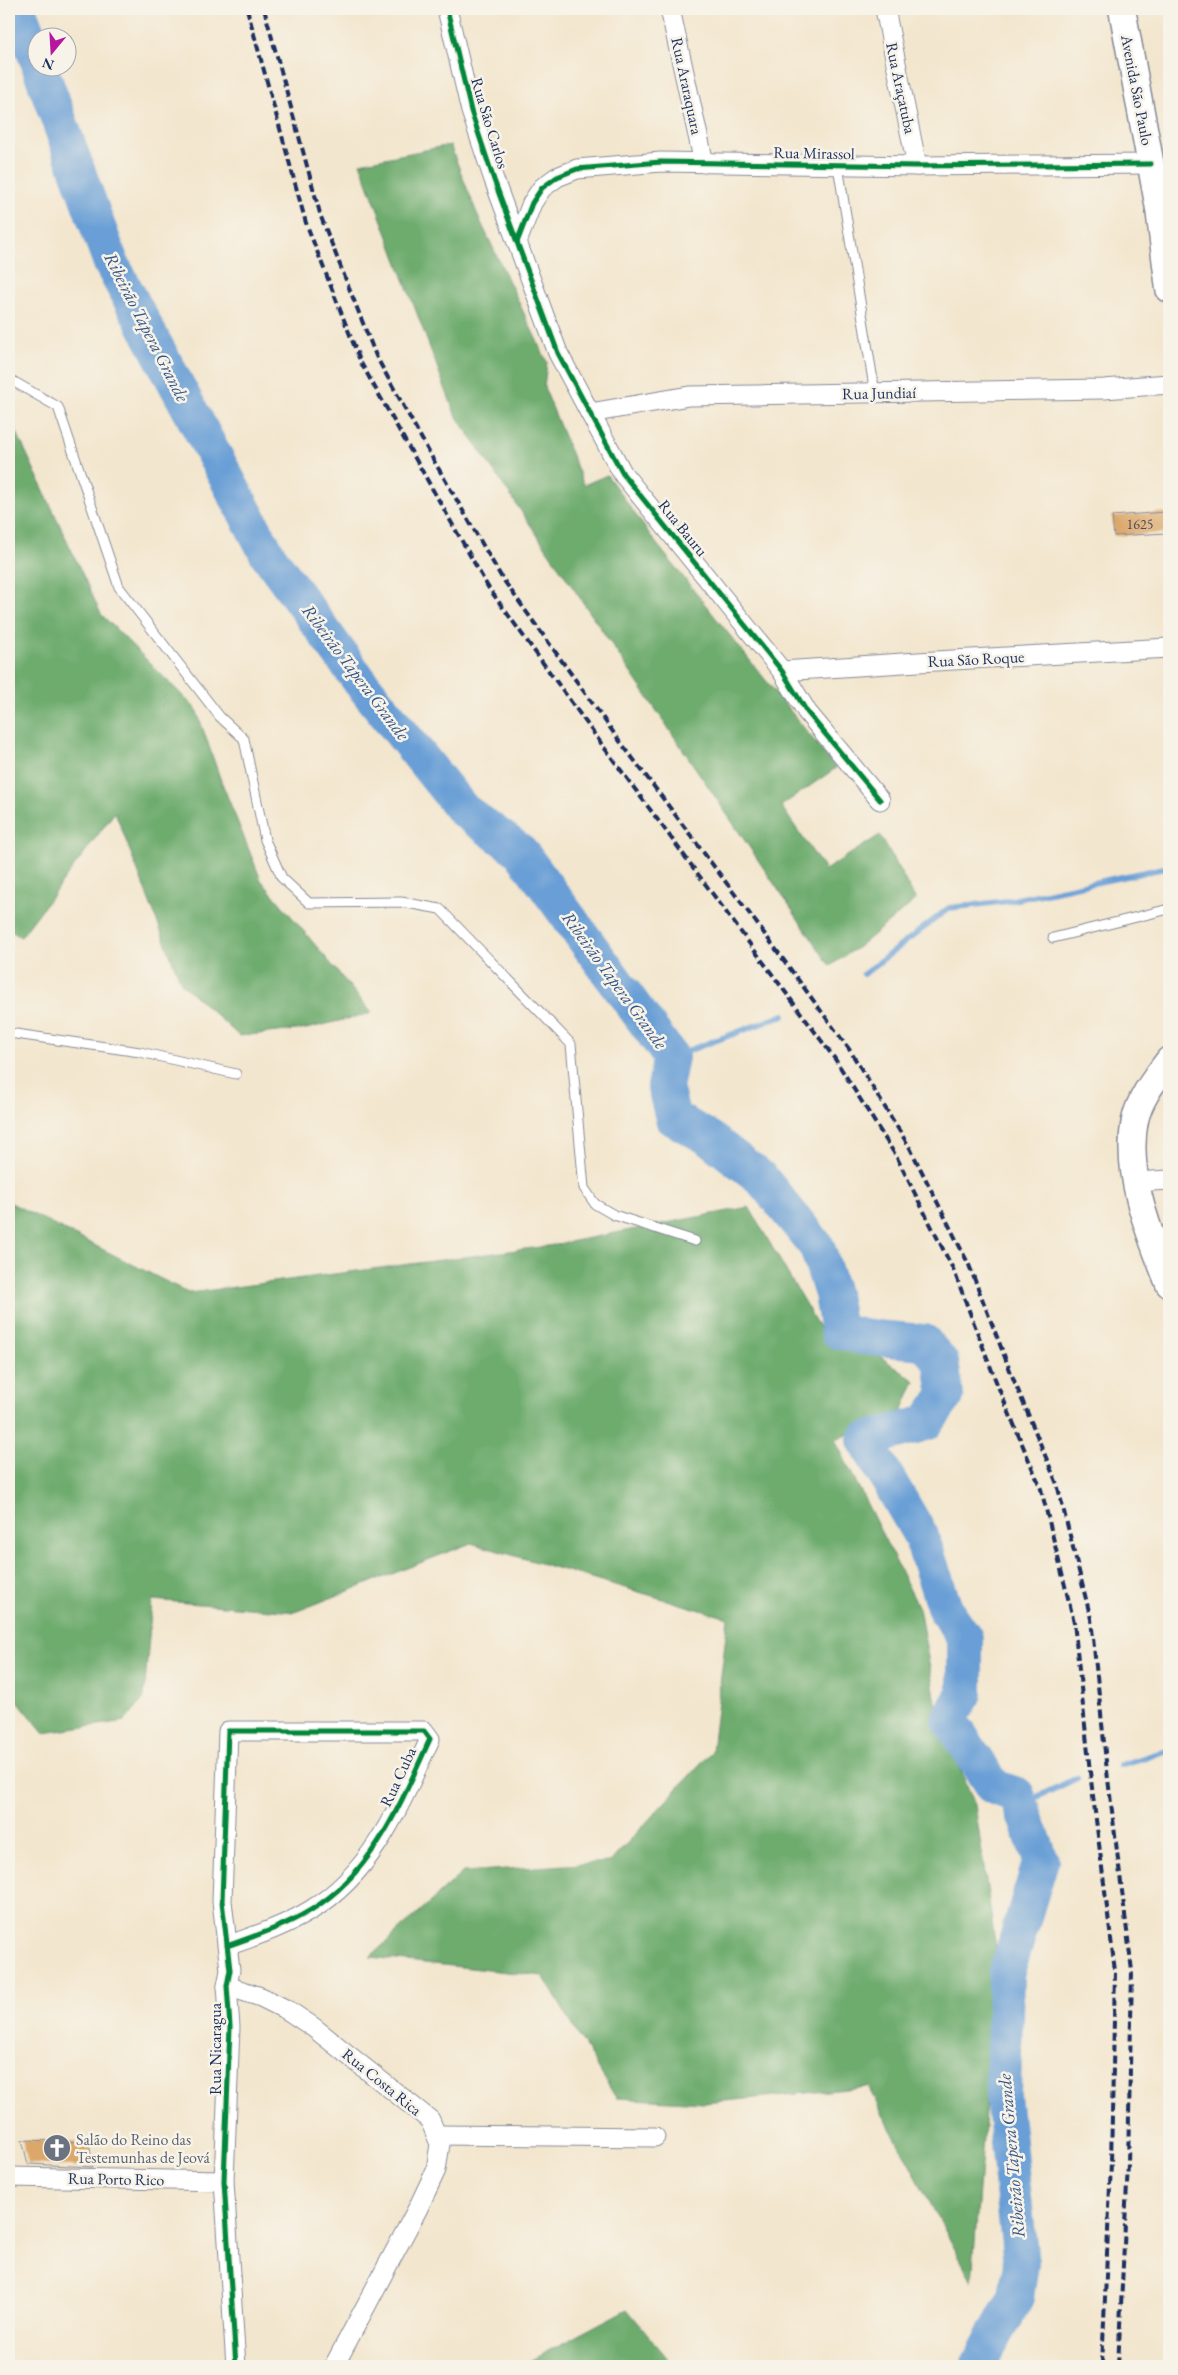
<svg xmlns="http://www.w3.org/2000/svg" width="1178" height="2375" font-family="'EB Garamond',serif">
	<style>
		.forest { fill: #6eac6e; stroke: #446e66 }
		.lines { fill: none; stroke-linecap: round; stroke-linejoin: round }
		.stream { stroke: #699fd6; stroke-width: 6 }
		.river { stroke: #699fd6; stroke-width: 36 }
		.building { fill: #dca86a }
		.lane-casing { stroke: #878a96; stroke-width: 11 }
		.street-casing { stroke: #878a96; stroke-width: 21 }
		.secondary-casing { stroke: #878a96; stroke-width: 29 }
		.lane { stroke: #fff; stroke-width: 9 }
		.street { stroke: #fff; stroke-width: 19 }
		.secondary { stroke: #fff; stroke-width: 26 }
		.rail { stroke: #1b2f5e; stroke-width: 4; stroke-dasharray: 8 4; stroke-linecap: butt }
		.cycleway-casing { stroke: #f7f3e8; stroke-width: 8 }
		.cycleway { stroke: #00873e; stroke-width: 5 }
		.labels { text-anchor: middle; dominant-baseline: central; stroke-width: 5; stroke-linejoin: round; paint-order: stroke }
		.number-label { font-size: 14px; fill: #4b4d61 }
		.street-label { font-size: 16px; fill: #1b2f5e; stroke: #f7f3e8 }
		.worship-label { font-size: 16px; fill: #5b616d; stroke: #f7f3e8; text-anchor: start }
		.water-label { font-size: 18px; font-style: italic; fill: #365688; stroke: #f7f3e8 }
	</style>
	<rect width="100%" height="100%" fill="#f7f3e8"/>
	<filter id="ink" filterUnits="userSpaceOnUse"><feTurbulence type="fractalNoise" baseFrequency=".02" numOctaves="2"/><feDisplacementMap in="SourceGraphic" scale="10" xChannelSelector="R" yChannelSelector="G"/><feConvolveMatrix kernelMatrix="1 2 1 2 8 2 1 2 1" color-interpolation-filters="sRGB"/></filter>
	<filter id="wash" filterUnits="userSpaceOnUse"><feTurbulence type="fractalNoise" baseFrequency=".0096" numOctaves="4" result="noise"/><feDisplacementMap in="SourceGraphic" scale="20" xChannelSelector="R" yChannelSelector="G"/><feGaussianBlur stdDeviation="1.12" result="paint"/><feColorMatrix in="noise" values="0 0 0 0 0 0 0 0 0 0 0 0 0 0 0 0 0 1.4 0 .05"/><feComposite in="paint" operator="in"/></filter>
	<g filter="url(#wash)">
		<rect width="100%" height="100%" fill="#f3e6ce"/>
		<g class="forest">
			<polygon points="450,145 478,216 547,362 544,387 584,485 607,475 656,543 836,768 781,806 825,870 880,835 916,900 858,947 830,966 455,414 360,163"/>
			<polygon points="9,421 13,424 101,614 196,709 220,778 261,880 372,1013 306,1029 239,1036 181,983 115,812 21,937 9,930"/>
			<polygon points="9,1202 189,1293 548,1246 749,1207 828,1343 865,1346 915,1381 902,1411 835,1440 919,1608 938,1713 975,1805 997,1956 972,2281 868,2087 704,2103 616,2098 543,1976 370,1957 463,1872 610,1862 712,1751 728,1618 471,1543 295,1612 152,1600 144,1698 125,1721 44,1733 9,1690"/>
			<polygon points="627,2309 674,2366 520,2366"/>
		</g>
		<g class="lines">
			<g class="stream">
				<polyline points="864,974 949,908 1008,901 1169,867"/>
				<polyline points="671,1057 784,1015"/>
				<polyline points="1120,1765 1169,1750"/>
				<polyline points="1020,1805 1077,1778"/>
			</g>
			<g class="river">
				<polyline points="18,9 38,61"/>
				<polyline points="40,68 111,263 268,555 359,680 463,810 520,851 671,1057 665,1087 673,1118 709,1138 761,1178 817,1247 832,1294 838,1331 863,1337 924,1342 941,1362 946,1396 926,1423 865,1440 921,1536 945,1609 965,1638 965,1693 949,1719 994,1787 1017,1795 1041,1860 1006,1975 1003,2095 1021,2264 1016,2297 978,2366"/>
			</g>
		</g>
		<g id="blocks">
			<g class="building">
				<polygon points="1165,512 1167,533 1114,536 1112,516"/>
				<polygon points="22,2140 89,2142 93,2167 28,2164"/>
			</g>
		</g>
	</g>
	<g filter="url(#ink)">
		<use href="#blocks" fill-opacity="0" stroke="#878a96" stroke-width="1"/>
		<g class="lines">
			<defs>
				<g id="lane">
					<polyline points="838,166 875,393"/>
					<polyline points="9,379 58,407 119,587 220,717 244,739 265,840 282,878 309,903 401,902 440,909 571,1044 584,1188 595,1204 614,1215 695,1241"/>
					<polyline points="1053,938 1169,909"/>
					<polyline points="9,1033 140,1052 236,1074"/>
				</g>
				<g id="street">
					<polyline points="447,9 471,111 494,180 558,353 590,413 623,474 782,671 807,712 880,800"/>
					<polyline points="670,9 704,163"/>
					<polyline points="885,9 917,166"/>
					<polyline points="517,242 532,203 542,188 557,177 577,169 661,162 917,166 1151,164"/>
					<polyline points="590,413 689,396 1104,389 1169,384"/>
					<polyline points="782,671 918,662 1169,648"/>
					<polyline points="1136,1182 1169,1180"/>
					<path d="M227 1946C255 1936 285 1926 311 1910 374 1872 401 1802 430 1739L424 1731H228L222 1901 230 1970 227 1986 230 2027 224 2181 236 2366"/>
					<polyline points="227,1986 261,1997 289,2011 313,2027 430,2120 440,2144 436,2170 418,2208 334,2366"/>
					<polyline points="438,2135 655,2137"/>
					<polyline points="9,2177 224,2181"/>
				</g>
				<g id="secondary">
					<polyline points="1122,9 1159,209 1169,289"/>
					<path d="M1169 1060C1156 1078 1140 1097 1135 1120 1124 1174 1150 1235 1169 1284"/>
				</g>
			</defs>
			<use href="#lane" class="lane-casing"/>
			<use href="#street" class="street-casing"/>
			<use href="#secondary" class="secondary-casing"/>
			<use href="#lane" class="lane"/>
			<use href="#street" class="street"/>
			<use href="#secondary" class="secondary"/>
			<g class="rail">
				<polyline points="247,9 306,223 361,363 488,587 603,746 835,1059 896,1156 954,1271 997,1384 1041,1489 1074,1622 1090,1772 1115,1971 1111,2163 1102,2366"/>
				<polyline points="264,9 321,217 376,356 430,454 502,578 616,736 758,925 849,1049 910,1148 969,1265 1013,1378 1057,1484 1091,1619 1107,1771 1132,1971 1128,2164 1118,2366"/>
			</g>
			<defs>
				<g id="cycleway">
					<polyline points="447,9 471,111 494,180 558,353 590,413 623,474 782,671 807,712 880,800"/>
					<polyline points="517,242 532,203 542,188 557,177 577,169 661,162 917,166 1151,164"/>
					<path d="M227 1946C255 1936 285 1926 311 1910 374 1872 401 1802 430 1739L424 1731H228L222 1901 230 1970 227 1986 230 2027 224 2181 236 2366"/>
				</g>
			</defs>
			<use href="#cycleway" class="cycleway-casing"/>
			<use href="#cycleway" class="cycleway"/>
		</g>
	</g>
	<defs>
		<symbol id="church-disc" viewBox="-11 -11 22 22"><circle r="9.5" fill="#6b7280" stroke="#f7f3e8"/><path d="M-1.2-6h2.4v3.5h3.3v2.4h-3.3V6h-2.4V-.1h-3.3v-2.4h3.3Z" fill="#fff"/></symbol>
	</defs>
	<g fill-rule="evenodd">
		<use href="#church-disc" x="41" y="2132" width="32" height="32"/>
	</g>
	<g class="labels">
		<g class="number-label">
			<text x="1140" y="524">1625</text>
		</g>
		<g class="street-label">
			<text transform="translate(687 86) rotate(78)">Rua Araraquara</text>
			<text transform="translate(901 88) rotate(78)">Rua Araçatuba</text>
			<text transform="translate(1137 90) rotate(79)">Avenida São Paulo</text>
			<text transform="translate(490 123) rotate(73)">Rua São Carlos</text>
			<text transform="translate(814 153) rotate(1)">Rua Mirassol</text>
			<text transform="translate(879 393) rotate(-1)">Rua Jundiaí</text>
			<text transform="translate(683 528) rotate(51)">Rua Bauru</text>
			<text transform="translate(976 659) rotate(-3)">Rua São Roque</text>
			<text transform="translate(398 1777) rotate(-65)">Rua Cuba</text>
			<text transform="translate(215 2049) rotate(-90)">Rua Nicaragua</text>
			<text transform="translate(382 2082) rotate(39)">Rua Costa Rica</text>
			<text transform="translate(116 2179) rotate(1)">Rua Porto Rico</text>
		</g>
		<g class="worship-label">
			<text x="76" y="2139">Salão do Reino das<tspan x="76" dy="18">Testemunhas de Jeová</tspan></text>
		</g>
		<g class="water-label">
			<text transform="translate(147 327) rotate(63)">Ribeirão Tapera Grande</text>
			<text transform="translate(356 672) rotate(53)">Ribeirão Tapera Grande</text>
			<text transform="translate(615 980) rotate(54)">Ribeirão Tapera Grande</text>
			<text transform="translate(1011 2156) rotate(-95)">Ribeirão Tapera Grande</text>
		</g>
	</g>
	<rect width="1178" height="2375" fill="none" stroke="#f7f3e8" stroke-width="30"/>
	<g transform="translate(52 52) rotate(198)"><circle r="24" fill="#f7f3e8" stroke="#9fa5b1"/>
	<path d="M0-4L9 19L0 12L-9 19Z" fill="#b5179e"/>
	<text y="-8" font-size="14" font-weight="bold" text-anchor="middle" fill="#1b2f5e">N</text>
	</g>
</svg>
